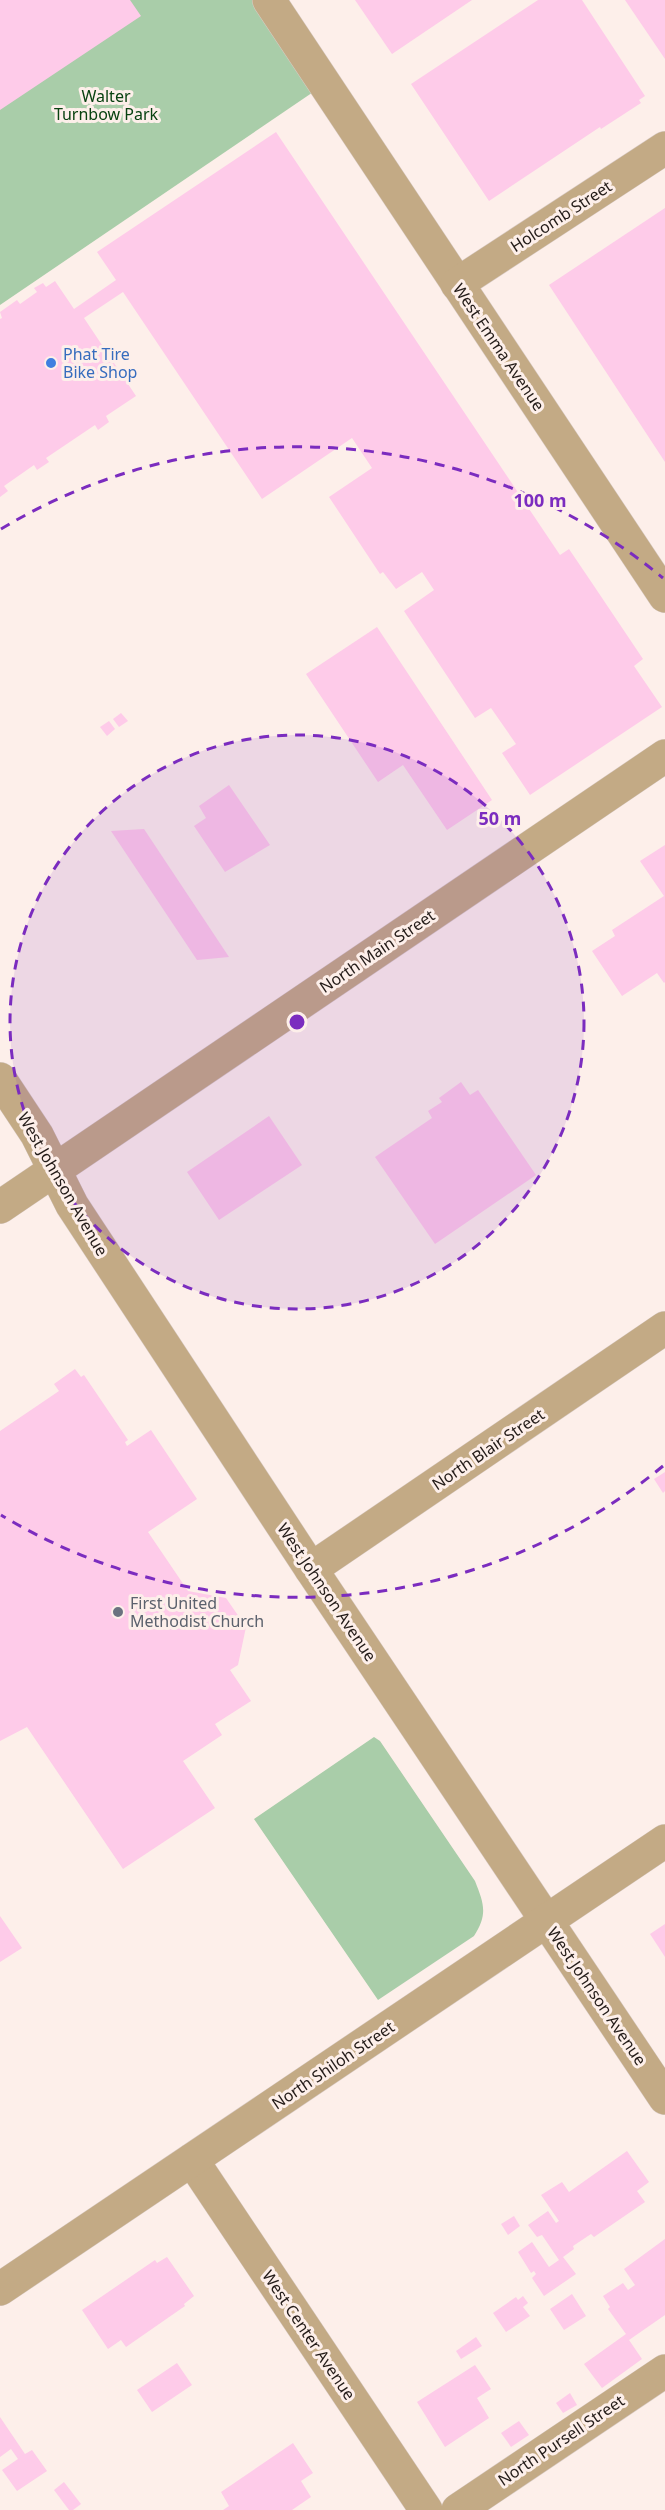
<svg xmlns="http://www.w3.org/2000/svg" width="665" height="2510" font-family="'Noto Sans',sans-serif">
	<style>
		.green { fill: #a9cda9 }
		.building { fill: #fecbe9 }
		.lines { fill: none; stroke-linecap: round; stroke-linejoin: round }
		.minor-casing { stroke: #dacdc8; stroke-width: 34 }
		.tertiary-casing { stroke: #dacdc8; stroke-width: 34 }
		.minor { stroke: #c3aa85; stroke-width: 33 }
		.tertiary { stroke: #c3aa85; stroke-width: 33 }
		.ring { fill: none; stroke: #7b2cbf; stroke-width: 3; stroke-dasharray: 10 8 }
		.shop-dot { fill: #3f7fe0; stroke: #fdefea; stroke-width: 2 }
		.worship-dot { fill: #6b7280; stroke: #fdefea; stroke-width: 2 }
		.labels { text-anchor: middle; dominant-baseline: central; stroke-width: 6; stroke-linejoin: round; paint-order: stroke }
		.park-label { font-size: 16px; fill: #084210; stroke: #fdefea }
		.street-label { font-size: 16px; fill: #231b18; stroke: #fdefea }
		.shop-label { font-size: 16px; fill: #366cbe; stroke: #fdefea; text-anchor: start }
		.worship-label { font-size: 16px; fill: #5b616d; stroke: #fdefea; text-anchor: start }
		.centre { fill: #7b2cbf; stroke: #fdefea; stroke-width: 3 }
		.ring-label { font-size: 18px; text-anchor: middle; font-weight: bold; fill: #7b2cbf; stroke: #fdefea; stroke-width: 6; stroke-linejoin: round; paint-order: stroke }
	</style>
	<rect width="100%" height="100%" fill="#fdefea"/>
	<g class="green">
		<polygon points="0,0 269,0 325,84 0,305"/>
		<path d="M374 1737 380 1741 475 1881C484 1904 488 1914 474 1936L378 2000 254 1819Z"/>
	</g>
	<g class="building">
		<polygon points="0,0 130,0 141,16 0,110"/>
		<polygon points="355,0 472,0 392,54"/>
		<polygon points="538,0 582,0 645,96 639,100 641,103 601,129 600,127 489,201 411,84"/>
		<polygon points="625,0 665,0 665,59"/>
		<polygon points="276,132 560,555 569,549 592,583 643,659 634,666 662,707 530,795 502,753 516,744 491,708 475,718 404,611 434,590 422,572 396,589 383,572 380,574 329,497 372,468 352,438 262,499 123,292 84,318 136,396 106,416 109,422 98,430 95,425 46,458 49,462 37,470 34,465 4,486 8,491 0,497 0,319 2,318 0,312 17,300 20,304 37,292 34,288 43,283 46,287 55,281 74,309 116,280 97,252"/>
		<polygon points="665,208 665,462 549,285"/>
		<polygon points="377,627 492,800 447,830 403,765 378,782 306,674"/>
		<polygon points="121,713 128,721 119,727 113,719"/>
		<polygon points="109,721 115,729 107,736 100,727"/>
		<polygon points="229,785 270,845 225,872 194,826 206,818 199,806"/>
		<polygon points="144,829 229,957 197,960 111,831"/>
		<polygon points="665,845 665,982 664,983 657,973 622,996 592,951 615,936 612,930 664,896 640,861"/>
		<polygon points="461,1082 470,1095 478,1090 536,1175 435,1244 375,1157 432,1118 428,1111 442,1102 439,1098"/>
		<polygon points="269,1116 302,1165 219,1220 187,1172"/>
		<polygon points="75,1369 81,1377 84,1375 128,1440 125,1442 127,1446 151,1430 197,1499 148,1532 188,1591 226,1598 246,1627 238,1665 230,1670 251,1701 215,1724 222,1735 183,1761 215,1808 123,1869 27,1727 0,1741 0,1431 59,1391 54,1384"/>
		<polygon points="665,1472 665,1491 663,1493 654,1479"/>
		<polygon points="0,1916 22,1948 0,1962"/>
		<polygon points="665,1924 665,1957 650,1934"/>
		<polygon points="627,2151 649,2182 637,2191 645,2202 594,2237 591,2234 573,2246 574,2249 563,2257 576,2274 544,2296 532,2278 536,2274 534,2271 531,2273 518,2252 532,2242 549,2267 559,2260 542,2235 537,2237 528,2225 548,2211 556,2223 559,2221 541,2195 562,2182 569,2192"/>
		<polygon points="514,2216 520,2226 508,2235 501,2224"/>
		<polygon points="665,2239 665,2315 629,2340 642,2359 602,2388 584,2364 626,2334 608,2309 610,2307 603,2296 623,2283 628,2290 635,2285 624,2269"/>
		<polygon points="167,2257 194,2296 184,2304 185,2306 126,2347 121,2340 108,2349 82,2310 155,2260 157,2263"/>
		<polygon points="572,2294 586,2316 564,2330 550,2309"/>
		<polygon points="523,2296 528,2303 523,2307 530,2316 506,2332 493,2313 516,2297 518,2300"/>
		<polygon points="476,2337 482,2346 461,2359 456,2351"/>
		<polygon points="177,2363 192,2385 152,2412 137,2390"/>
		<polygon points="475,2365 491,2389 477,2398 489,2418 445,2447 417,2402"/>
		<polygon points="570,2393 577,2405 563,2413 556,2403"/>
		<polygon points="0,2417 25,2454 32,2450 47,2471 17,2491 2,2470 18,2459 11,2449 0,2457"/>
		<polygon points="519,2421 529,2435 511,2447 501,2433"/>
		<polygon points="293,2443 313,2473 301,2481 311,2497 292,2510 223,2510 229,2506 221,2492"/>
		<polygon points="64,2482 81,2504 73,2510 69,2510 54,2490"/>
	</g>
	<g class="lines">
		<defs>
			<g id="minor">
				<polyline points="0,1079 37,1135 72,1205 311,1569 665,2098"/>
				<polyline points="0,1207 665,756"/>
				<polyline points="311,1569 665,1328"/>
				<polyline points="192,2160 426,2510"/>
				<polyline points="0,2289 665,1841"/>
				<polyline points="458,2510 665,2371"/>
			</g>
			<g id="tertiary">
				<polyline points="269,0 665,596"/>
				<polyline points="457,284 665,148"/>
			</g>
		</defs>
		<use href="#minor" class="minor-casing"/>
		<use href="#tertiary" class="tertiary-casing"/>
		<use href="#minor" class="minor"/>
		<use href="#tertiary" class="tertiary"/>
	</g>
	<circle cx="297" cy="1022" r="287" fill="#7b2cbf" fill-opacity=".12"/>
	<g class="ring">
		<circle cx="297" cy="1022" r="287"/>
		<path d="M663 1466A575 575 0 0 1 1 1515M1 529A575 575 0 0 1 663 578"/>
	</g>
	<circle class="shop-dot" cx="51" cy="363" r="6"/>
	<circle class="worship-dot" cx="118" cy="1612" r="6"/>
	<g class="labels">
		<g class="park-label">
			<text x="106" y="96">Walter<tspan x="106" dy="18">Turnbow Park</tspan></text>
		</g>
		<g class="street-label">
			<text transform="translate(561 216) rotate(-33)">Holcomb Street</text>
			<text transform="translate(499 347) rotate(56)">West Emma Avenue</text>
			<text transform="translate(377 951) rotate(-34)">North Main Street</text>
			<text transform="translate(63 1184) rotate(60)">West Johnson Avenue</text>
			<text transform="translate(488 1449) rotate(-34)">North Blair Street</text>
			<text transform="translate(327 1592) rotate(56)">West Johnson Avenue</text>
			<text transform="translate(597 1996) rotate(56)">West Johnson Avenue</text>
			<text transform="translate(333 2065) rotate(-34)">North Shiloh Street</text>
			<text transform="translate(309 2335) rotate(56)">West Center Avenue</text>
			<text transform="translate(561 2440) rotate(-34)">North Pursell Street</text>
		</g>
		<g class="shop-label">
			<text x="63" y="354">Phat Tire<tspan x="63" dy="18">Bike Shop</tspan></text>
		</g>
		<g class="worship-label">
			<text x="130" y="1603">First United<tspan x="130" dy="18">Methodist Church</tspan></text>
		</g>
	</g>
	<circle cx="297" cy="1022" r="9" class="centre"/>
	<g class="ring-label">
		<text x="540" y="507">100 m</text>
		<text x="500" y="825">50 m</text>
	</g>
</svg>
